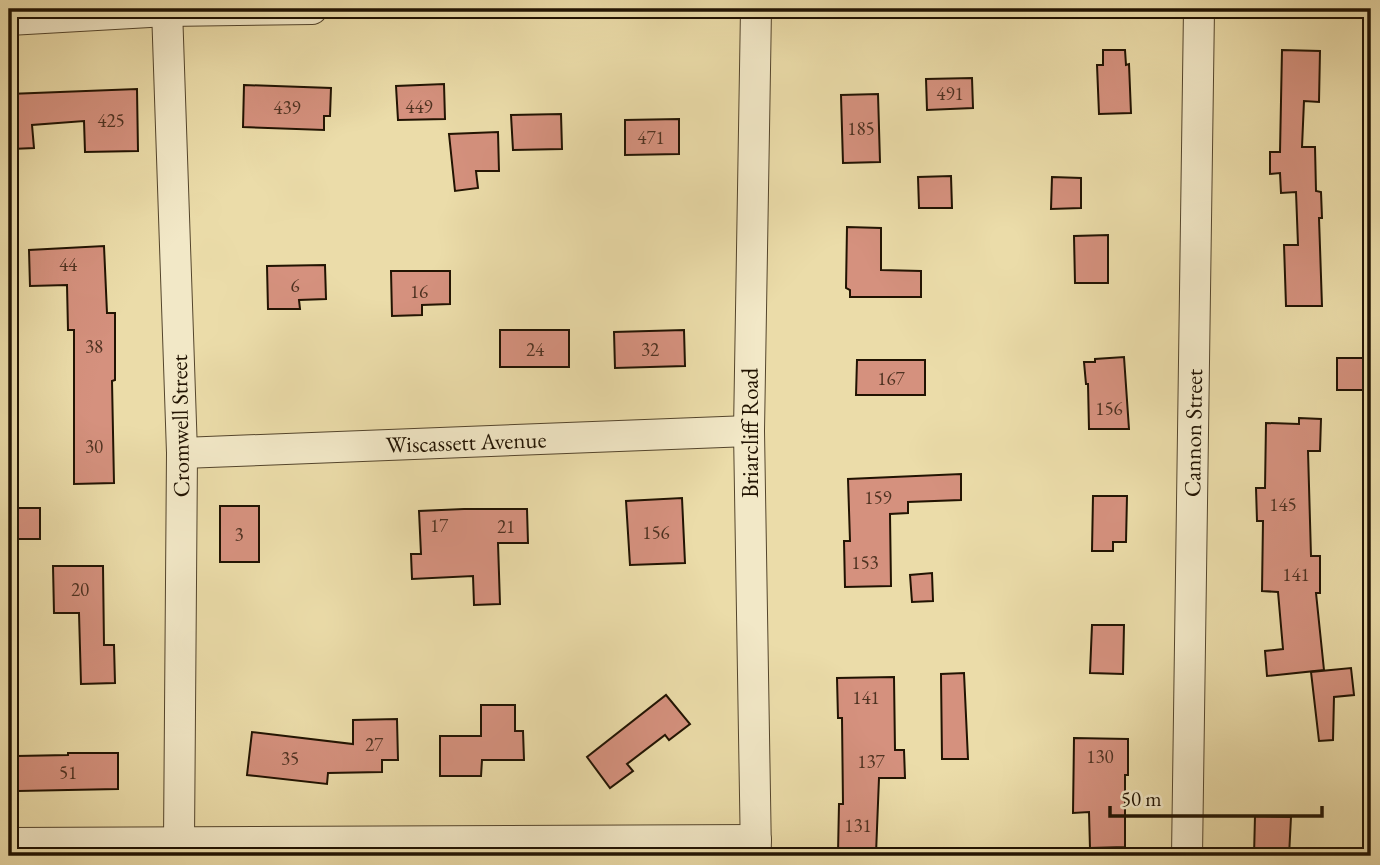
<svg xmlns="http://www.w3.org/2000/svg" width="1380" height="865" font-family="'EB Garamond',serif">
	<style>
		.building { fill: #d5917e; stroke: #211302; stroke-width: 2 }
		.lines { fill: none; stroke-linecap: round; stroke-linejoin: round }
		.street-casing { stroke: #54452c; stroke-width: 32 }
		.street { stroke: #f2e8c7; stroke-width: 30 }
		.labels { text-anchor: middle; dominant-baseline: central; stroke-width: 5; stroke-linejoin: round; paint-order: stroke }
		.number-label { font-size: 19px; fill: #4e3221 }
		.street-label { font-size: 23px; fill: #211302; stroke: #f2e8c7 }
	</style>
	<rect width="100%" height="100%" fill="#ebdca9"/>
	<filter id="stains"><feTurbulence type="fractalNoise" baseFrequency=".00286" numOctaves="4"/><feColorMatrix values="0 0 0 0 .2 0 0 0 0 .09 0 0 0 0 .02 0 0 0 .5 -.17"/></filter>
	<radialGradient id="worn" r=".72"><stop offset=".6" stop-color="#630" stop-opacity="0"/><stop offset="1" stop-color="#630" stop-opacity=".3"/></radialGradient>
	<g class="building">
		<polygon points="1103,50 1125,50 1126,65 1129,64 1131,113 1099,114 1097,65 1103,65"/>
		<polygon points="1282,50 1320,51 1319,102 1304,101 1302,147 1315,147 1316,191 1321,192 1322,218 1319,218 1322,306 1286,306 1284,245 1298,245 1296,192 1281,193 1280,173 1270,174 1270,152 1280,152"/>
		<polygon points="972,78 973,108 927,110 926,79"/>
		<polygon points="444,84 445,119 398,120 396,86"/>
		<polygon points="244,85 331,88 330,116 324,116 324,130 243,127"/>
		<polygon points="137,89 138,151 85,152 84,121 32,125 34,148 12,149 9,127 9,94"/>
		<polygon points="878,94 880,162 843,163 841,95"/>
		<polygon points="561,114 562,149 513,150 511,115"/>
		<polygon points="679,119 679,154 625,155 625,120"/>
		<polygon points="498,132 499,171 476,171 478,188 455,191 449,134"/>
		<polygon points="951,176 952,208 919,208 918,177"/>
		<polygon points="1052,177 1081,178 1081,208 1051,209"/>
		<polygon points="847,227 881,228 881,270 921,271 921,297 850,297 850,290 846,288"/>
		<polygon points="1108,235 1108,283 1075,283 1074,236"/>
		<polygon points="104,246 107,313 115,313 115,380 112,381 114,483 74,484 74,330 68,330 67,285 30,286 29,250"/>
		<polygon points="325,265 326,299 299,300 300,309 268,309 267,266"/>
		<polygon points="391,271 450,271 450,304 422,305 422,315 392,316"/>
		<rect x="500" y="330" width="69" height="37"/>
		<polygon points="684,330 685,366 615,368 614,332"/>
		<polygon points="1124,357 1129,429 1089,429 1088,384 1086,384 1084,362 1095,362 1095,359"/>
		<rect x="1337" y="358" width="34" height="32"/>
		<polygon points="857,360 925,360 925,395 856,395"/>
		<polygon points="1299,418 1321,419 1320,451 1308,451 1311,556 1320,556 1320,593 1316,593 1324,670 1267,676 1265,651 1283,649 1278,592 1262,591 1263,521 1257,521 1256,488 1265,488 1266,423 1299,424"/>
		<polygon points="961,474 961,500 908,502 908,513 890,514 891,586 845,587 844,541 850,541 848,479"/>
		<polygon points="1093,496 1127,496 1126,542 1113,542 1113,551 1092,551"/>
		<polygon points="682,498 685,563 630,565 626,501"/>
		<rect x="220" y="506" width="39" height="56"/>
		<rect x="9" y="508" width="31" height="31"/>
		<polygon points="464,509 527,509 528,543 498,543 500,604 474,605 473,576 412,579 411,554 421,554 419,511"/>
		<polygon points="53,566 103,566 104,645 114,645 115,683 81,684 79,613 54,613"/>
		<polygon points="932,573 933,601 912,602 910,575"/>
		<polygon points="1092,625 1124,625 1123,674 1090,673"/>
		<polygon points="1351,668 1354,695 1334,697 1333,740 1319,741 1311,672"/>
		<polygon points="964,673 968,759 942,759 941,674"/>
		<polygon points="894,677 895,750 904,750 905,778 879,778 876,854 838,853 839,804 843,804 842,718 838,718 837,678"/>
		<polygon points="666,695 690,724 669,740 665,735 627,764 633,771 610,788 587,757"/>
		<polygon points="481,705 515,705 515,731 523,731 524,760 482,760 481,776 440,776 440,736 481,736"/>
		<polygon points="397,719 398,760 382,760 382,772 328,773 327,784 247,775 252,732 353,744 353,720"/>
		<polygon points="1074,738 1128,739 1128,775 1125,775 1125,847 1090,848 1089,812 1073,813"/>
		<polygon points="68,753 118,753 118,789 18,791 17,756 68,755"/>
		<polygon points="1255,816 1291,817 1289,856 1254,856"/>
	</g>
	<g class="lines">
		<defs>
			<g id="street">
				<polyline points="167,9 182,453 179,841"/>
				<polyline points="756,9 749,431 756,856"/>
				<polyline points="9,20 167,11 312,9"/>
				<polyline points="182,453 749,431"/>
				<polyline points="9,843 756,840"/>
				<polyline points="1187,856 1199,9"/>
			</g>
		</defs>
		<use href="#street" class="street-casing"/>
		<use href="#street" class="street"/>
	</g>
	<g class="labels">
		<g class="number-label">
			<text x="950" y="93">491</text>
			<text x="419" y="106">449</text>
			<text x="287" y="107">439</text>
			<text x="111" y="120">425</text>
			<text x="861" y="128">185</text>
			<text x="651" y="137">471</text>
			<text x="68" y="264">44</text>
			<text x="295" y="285">6</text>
			<text x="419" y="291">16</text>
			<text x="94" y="346">38</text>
			<text x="535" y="349">24</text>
			<text x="650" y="349">32</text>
			<text x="891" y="378">167</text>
			<text x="1109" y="408">156</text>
			<text x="94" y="446">30</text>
			<text x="878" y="497">159</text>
			<text x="1283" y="504">145</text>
			<text x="439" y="525">17</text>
			<text x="506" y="526">21</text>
			<text x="656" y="532">156</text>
			<text x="239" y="534">3</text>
			<text x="865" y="562">153</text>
			<text x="1296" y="574">141</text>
			<text x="80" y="589">20</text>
			<text x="866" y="697">141</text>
			<text x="374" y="744">27</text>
			<text x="1100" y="756">130</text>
			<text x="290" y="758">35</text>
			<text x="871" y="761">137</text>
			<text x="68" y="772">51</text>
			<text x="858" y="825">131</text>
		</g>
		<g class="street-label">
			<text transform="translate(180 426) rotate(-91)">Cromwell Street</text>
			<text transform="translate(750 433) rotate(-90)">Briarcliff Road</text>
			<text transform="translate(1193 433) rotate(-89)">Cannon Street</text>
			<text transform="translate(466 442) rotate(-2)">Wiscassett Avenue</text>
		</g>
	</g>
	<rect width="1380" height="865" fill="none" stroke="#ebdca9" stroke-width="35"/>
	<rect x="10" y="10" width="1359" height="844" fill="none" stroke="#211302" stroke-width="3.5"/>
	<rect x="18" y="18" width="1345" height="830" fill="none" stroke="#211302" stroke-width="2"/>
	<path d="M1110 806v10h212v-10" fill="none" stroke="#211302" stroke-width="3.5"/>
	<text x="1121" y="806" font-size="21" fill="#211302" stroke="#f2e8c7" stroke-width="5" paint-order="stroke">50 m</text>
	<rect width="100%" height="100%" filter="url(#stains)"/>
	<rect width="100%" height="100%" fill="url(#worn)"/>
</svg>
